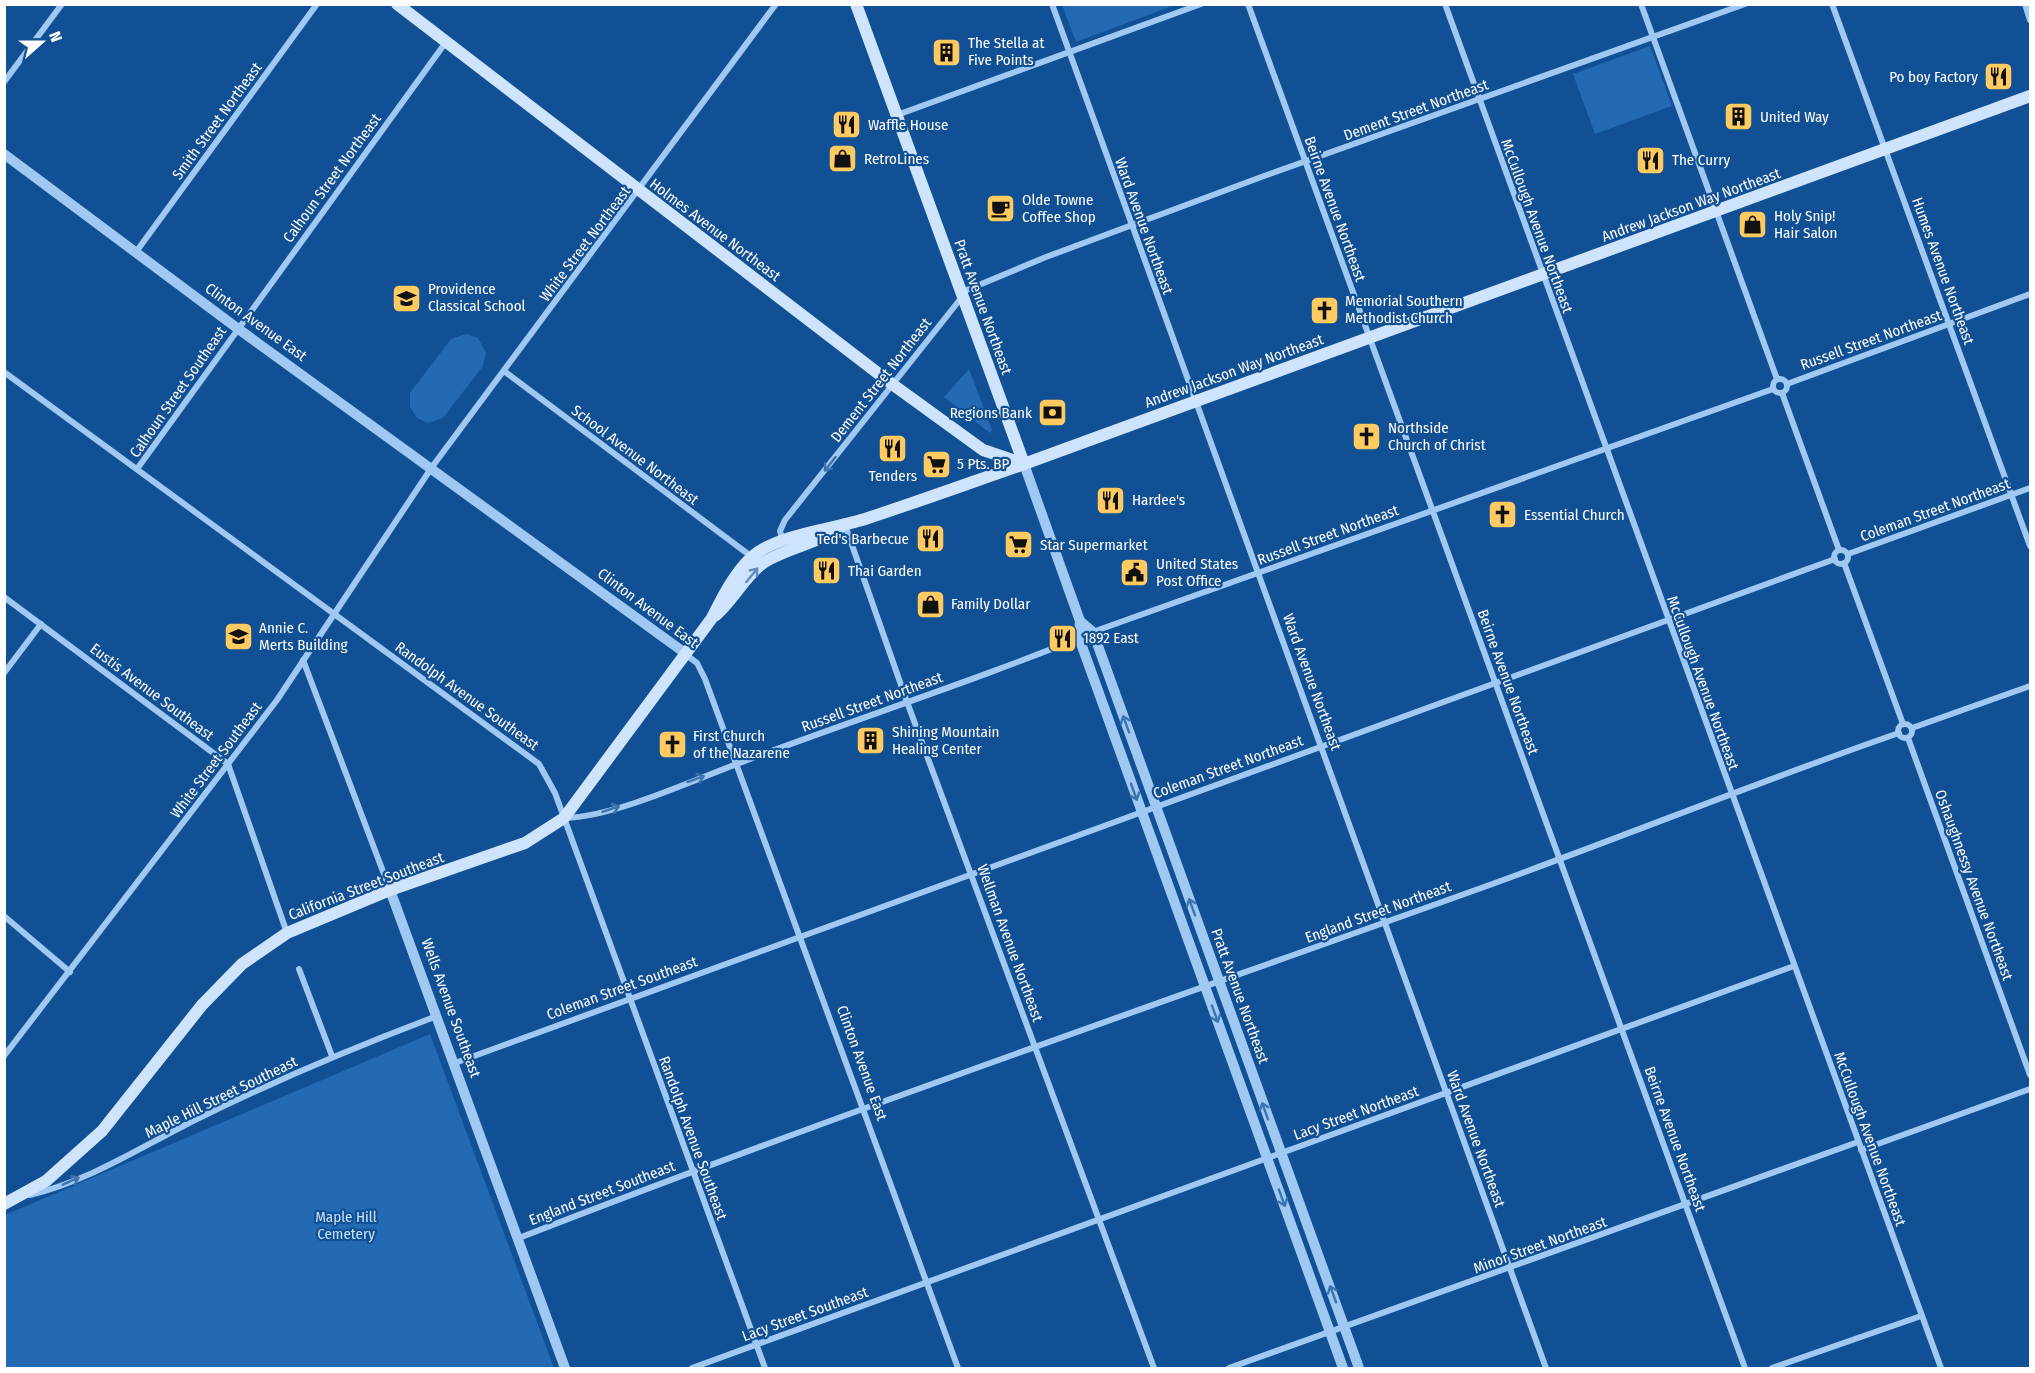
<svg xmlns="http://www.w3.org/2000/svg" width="2035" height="1373" font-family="'Fira Sans Condensed',sans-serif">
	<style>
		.green { fill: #236ab3 }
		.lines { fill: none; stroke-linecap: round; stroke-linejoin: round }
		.minor { stroke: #9fc9f3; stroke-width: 6 }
		.tertiary { stroke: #9fc9f3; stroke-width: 10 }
		.secondary { stroke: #cee4fd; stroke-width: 12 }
		.oneway { stroke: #3c74b0 }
		.oneway2 { stroke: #5d8bbe }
		.labels { text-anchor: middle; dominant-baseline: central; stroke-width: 4.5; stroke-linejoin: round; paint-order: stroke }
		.poi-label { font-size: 15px; fill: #fff; stroke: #115094; text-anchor: start }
		.street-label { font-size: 15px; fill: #fff; stroke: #115094 }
		.park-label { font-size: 15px; fill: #c6e2fd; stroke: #115094 }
	</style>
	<rect width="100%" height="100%" fill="#115094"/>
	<g class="green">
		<polygon points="1062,5 1062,4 1175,5 1076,42"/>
		<polygon points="1650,46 1672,106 1595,134 1573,74"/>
		<polygon points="466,334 478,338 486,353 483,366 443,418 428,423 417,418 410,407 410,393 451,339"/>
		<polygon points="969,369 992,430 990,433 944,397"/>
		<polygon points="430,1034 554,1368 5,1368 5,1215"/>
	</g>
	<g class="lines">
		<g class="minor">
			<polyline points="1052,4 1546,1368"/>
			<polyline points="1248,4 1745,1368"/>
			<polyline points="1445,4 1941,1368"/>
			<polyline points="1641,4 1777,379"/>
			<polyline points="1832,4 2030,546"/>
			<polyline points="2025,4 2030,20"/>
			<polyline points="4,82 62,4"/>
			<polyline points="897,115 1201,4"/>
			<polyline points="136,252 317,4"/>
			<polyline points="962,292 1046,257 1264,176 1745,4"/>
			<polyline points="504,371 752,557"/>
			<polyline points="4,372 539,764 555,793 765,1368"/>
			<circle cx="1780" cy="386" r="7"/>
			<polyline points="1787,384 2030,294"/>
			<polyline points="1782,393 1839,550"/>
			<polyline points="137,469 446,42"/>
			<polyline points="845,525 907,702 1154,1368"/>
			<polyline points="783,542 780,531 785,520 962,297"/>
			<circle cx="1841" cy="557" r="7"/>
			<polyline points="1848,554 2030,488"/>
			<polyline points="1844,563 1903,724"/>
			<polyline points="4,597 228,764 287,933"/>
			<polyline points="685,654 697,663 705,679 958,1368"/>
			<polyline points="303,660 390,890"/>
			<polyline points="4,673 41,624"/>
			<circle cx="1905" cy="731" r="7"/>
			<polyline points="1912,728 2030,686"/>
			<polyline points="1908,738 2030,1075"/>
			<path d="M565 818C616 817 700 777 750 759 867 715 986 677 1101 629L1773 389"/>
			<polyline points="4,916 70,972"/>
			<polyline points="299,969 332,1056"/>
			<polyline points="4,1056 277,700 432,467 776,4"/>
			<polyline points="455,1063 1835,559"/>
			<polyline points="1861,1150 2030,1089"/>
			<path d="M30 1195C89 1181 141 1147 195 1120 274 1081 355 1047 437 1016"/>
			<path d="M519 1238C833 1116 1152 1006 1470 892 1613 841 1754 783 1899 733"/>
			<polyline points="692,1368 1794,966"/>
			<polyline points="1229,1368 1858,1142"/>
			<polyline points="1772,1368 1921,1316"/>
		</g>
		<g class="tertiary">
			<polyline points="4,154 237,328 685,653"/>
			<polyline points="1024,464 1080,621 1079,638 1343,1368"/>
			<polyline points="1080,621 1093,632 1359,1368"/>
			<polyline points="390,890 565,1368"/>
		</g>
		<g class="secondary">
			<polyline points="397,4 892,384 983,450 1024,464"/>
			<polyline points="856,4 1024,464"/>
			<path d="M716 615C733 600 746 575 763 563 786 548 815 544 839 529"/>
			<path d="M4 1204 46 1181 102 1131 202 1005 242 964 287 933 390 890 525 843 564 818 712 618C722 598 735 572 752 557 777 534 836 529 868 518 920 501 972 482 1024 464L2030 96"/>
		</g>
	</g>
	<defs><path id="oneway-shaft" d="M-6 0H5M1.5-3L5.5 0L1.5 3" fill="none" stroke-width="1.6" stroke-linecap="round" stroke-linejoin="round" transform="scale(1.5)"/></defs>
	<g class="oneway">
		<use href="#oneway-shaft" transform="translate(830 464) rotate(128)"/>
		<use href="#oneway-shaft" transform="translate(1126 724) rotate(-110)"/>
		<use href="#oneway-shaft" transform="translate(696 779) rotate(-20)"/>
		<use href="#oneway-shaft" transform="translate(1134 792) rotate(70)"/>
		<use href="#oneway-shaft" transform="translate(611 809) rotate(-19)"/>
		<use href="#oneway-shaft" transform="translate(1192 907) rotate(-110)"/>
		<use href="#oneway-shaft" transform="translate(1215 1014) rotate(70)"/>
		<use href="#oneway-shaft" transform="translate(1265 1111) rotate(-110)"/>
		<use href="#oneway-shaft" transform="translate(71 1181) rotate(-24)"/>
		<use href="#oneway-shaft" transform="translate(1282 1198) rotate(70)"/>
		<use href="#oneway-shaft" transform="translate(1333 1294) rotate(-110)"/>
	</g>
	<use class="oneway2" href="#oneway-shaft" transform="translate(752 575) rotate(-51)"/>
	<defs>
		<symbol id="building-square" viewBox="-11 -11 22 22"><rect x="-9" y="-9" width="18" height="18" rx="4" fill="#ffcb61" stroke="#115094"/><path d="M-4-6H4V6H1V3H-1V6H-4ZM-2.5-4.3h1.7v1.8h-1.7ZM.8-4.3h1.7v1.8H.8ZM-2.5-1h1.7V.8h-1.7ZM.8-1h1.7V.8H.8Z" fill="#111"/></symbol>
		<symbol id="restaurant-square" viewBox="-11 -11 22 22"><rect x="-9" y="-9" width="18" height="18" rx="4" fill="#ffcb61" stroke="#115094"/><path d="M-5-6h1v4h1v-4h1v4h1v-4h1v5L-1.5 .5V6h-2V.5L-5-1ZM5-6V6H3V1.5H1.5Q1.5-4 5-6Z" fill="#111"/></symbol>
		<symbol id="shop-square" viewBox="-11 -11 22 22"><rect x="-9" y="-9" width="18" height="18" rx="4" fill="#ffcb61" stroke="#115094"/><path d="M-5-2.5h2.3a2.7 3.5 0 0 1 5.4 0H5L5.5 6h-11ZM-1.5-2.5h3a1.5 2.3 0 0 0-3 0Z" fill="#111"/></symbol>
		<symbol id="cafe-square" viewBox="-11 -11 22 22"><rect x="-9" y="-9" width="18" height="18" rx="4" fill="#ffcb61" stroke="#115094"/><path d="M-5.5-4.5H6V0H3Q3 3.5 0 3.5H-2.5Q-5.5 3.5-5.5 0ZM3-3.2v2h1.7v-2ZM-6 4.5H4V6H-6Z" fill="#111"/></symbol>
		<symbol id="school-square" viewBox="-11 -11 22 22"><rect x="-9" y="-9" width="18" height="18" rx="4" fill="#ffcb61" stroke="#115094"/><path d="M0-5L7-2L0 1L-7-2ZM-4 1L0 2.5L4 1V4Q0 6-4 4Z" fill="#111"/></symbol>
		<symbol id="church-square" viewBox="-11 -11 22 22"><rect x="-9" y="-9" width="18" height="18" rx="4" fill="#ffcb61" stroke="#115094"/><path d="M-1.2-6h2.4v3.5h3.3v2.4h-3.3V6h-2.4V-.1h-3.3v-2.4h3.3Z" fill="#111"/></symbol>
		<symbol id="bank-square" viewBox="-11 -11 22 22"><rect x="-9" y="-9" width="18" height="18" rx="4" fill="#ffcb61" stroke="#115094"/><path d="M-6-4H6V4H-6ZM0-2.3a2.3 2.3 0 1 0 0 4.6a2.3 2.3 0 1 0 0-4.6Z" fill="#111"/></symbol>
		<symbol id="supermarket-square" viewBox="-11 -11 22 22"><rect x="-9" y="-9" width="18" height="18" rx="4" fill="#ffcb61" stroke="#115094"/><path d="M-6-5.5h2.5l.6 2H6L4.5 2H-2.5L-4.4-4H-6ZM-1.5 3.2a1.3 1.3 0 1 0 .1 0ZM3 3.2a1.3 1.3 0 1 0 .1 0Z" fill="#111"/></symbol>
		<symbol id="civic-square" viewBox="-11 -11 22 22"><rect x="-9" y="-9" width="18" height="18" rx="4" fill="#ffcb61" stroke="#115094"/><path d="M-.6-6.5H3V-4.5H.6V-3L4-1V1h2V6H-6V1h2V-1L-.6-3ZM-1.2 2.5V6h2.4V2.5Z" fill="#111"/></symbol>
	</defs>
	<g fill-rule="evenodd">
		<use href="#building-square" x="930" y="36" width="33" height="33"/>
		<use href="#restaurant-square" x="1982" y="60" width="33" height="33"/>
		<use href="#building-square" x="1722" y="100" width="33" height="33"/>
		<use href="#restaurant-square" x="830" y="108" width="33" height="33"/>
		<use href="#shop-square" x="826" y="142" width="33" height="33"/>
		<use href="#restaurant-square" x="1634" y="144" width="33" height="33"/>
		<use href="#cafe-square" x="984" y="192" width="33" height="33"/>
		<use href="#shop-square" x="1736" y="208" width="33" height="33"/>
		<use href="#school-square" x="390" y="282" width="33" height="33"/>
		<use href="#church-square" x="1308" y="294" width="33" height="33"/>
		<use href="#bank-square" x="1036" y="396" width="33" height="33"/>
		<use href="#church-square" x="1350" y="420" width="33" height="33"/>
		<use href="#restaurant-square" x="876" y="432" width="33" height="33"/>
		<use href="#supermarket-square" x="920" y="448" width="33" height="33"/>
		<use href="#restaurant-square" x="1094" y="484" width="33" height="33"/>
		<use href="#church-square" x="1486" y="498" width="33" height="33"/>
		<use href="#restaurant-square" x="914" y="522" width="33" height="33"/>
		<use href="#supermarket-square" x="1002" y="528" width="33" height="33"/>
		<use href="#restaurant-square" x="810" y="554" width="33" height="33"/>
		<use href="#civic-square" x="1118" y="556" width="33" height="33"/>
		<use href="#shop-square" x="914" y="588" width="33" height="33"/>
		<use href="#school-square" x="222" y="620" width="33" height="33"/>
		<use href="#restaurant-square" x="1046" y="622" width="33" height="33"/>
		<use href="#building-square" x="854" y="724" width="33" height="33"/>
		<use href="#church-square" x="656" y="728" width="33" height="33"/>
	</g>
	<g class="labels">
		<g class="poi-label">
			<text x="968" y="43">The Stella at<tspan x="968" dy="17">Five Points</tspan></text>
			<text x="1978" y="77" text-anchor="end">Po boy Factory</text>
			<text x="1760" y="117">United Way</text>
			<text x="868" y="125">Waffle House</text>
			<text x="864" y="159">RetroLines</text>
			<text x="1672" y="160">The Curry</text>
			<text x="1022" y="200">Olde Towne<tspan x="1022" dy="17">Coffee Shop</tspan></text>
			<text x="1774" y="216">Holy Snip!<tspan x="1774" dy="17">Hair Salon</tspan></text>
			<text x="428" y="289">Providence<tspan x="428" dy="17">Classical School</tspan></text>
			<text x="1345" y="301">Memorial Southern<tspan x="1345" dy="17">Methodist Church</tspan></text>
			<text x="1032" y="413" text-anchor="end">Regions Bank</text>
			<text x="1388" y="428">Northside<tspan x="1388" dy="17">Church of Christ</tspan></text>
			<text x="957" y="464">5 Pts. BP</text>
			<text x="893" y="476" text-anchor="middle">Tenders</text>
			<text x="1132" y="500">Hardee's</text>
			<text x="1524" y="515">Essential Church</text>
			<text x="909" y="539" text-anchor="end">Ted's Barbecue</text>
			<text x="1040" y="545">Star Supermarket</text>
			<text x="1156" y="564">United States<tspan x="1156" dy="17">Post Office</tspan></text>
			<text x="848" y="571">Thai Garden</text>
			<text x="951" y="604">Family Dollar</text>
			<text x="259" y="628">Annie C.<tspan x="259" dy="17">Merts Building</tspan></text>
			<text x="1083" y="638">1892 East</text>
			<text x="892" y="732">Shining Mountain<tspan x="892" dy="17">Healing Center</tspan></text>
			<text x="693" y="736">First Church<tspan x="693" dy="17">of the Nazarene</tspan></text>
		</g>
		<g class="street-label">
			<text transform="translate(1416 110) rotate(-20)">Dement Street Northeast</text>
			<text transform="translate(217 121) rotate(-54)">Smith Street Northeast</text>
			<text transform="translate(332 178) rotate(-54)">Calhoun Street Northeast</text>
			<text transform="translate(1691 205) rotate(-20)">Andrew Jackson Way Northeast</text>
			<text transform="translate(1335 209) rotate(70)">Beirne Avenue Northeast</text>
			<text transform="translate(1144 226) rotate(70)">Ward Avenue Northeast</text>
			<text transform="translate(1537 226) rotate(70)">McCullough Avenue Northeast</text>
			<text transform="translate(715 230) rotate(37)">Holmes Avenue Northeast</text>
			<text transform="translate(585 244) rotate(-53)">White Street Northeast</text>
			<text transform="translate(1943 271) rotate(70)">Humes Avenue Northeast</text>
			<text transform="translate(983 307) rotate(70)">Pratt Avenue Northeast</text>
			<text transform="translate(256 322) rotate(36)">Clinton Avenue East</text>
			<text transform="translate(1871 340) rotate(-20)">Russell Street Northeast</text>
			<text transform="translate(1234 371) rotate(-20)">Andrew Jackson Way Northeast</text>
			<text transform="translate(881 380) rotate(-52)">Dement Street Northeast</text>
			<text transform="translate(178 392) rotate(-55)">Calhoun Street Southeast</text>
			<text transform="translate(635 455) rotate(37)">School Avenue Northeast</text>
			<text transform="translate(1935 510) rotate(-20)">Coleman Street Northeast</text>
			<text transform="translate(1328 535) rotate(-20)">Russell Street Northeast</text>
			<text transform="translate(648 608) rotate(37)">Clinton Avenue East</text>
			<text transform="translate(1312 682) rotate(70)">Ward Avenue Northeast</text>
			<text transform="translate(1508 682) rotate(70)">Beirne Avenue Northeast</text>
			<text transform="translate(1703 683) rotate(70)">McCullough Avenue Northeast</text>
			<text transform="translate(152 692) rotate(37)">Eustis Avenue Southeast</text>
			<text transform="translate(467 696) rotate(36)">Randolph Avenue Southeast</text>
			<text transform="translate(872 702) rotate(-20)">Russell Street Northeast</text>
			<text transform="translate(216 760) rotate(-53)">White Street Southeast</text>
			<text transform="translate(1228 767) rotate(-20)">Coleman Street Northeast</text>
			<text transform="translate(1974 885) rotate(70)">Oshaughnessy Avenue Northeast</text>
			<text transform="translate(366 886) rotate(-21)">California Street Southeast</text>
			<text transform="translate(1378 912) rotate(-20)">England Street Northeast</text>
			<text transform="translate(1010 943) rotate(70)">Wellman Avenue Northeast</text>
			<text transform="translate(622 988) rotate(-20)">Coleman Street Southeast</text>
			<text transform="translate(1240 996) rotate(70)">Pratt Avenue Northeast</text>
			<text transform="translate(451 1008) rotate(70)">Wells Avenue Southeast</text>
			<text transform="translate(862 1063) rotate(70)">Clinton Avenue East</text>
			<text transform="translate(221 1097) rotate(-26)">Maple Hill Street Southeast</text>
			<text transform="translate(1356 1113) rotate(-20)">Lacy Street Northeast</text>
			<text transform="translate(693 1138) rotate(70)">Randolph Avenue Southeast</text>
			<text transform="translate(1476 1139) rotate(70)">Ward Avenue Northeast</text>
			<text transform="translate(1675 1139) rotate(70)">Beirne Avenue Northeast</text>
			<text transform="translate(1870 1139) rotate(70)">McCullough Avenue Northeast</text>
			<text transform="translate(602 1193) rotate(-21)">England Street Southeast</text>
			<text transform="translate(1540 1245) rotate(-20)">Minor Street Northeast</text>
			<text transform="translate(805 1314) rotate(-20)">Lacy Street Southeast</text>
		</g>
		<g class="park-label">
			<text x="346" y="1217">Maple Hill<tspan x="346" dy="17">Cemetery</tspan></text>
		</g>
	</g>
	<rect width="2035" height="1373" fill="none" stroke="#ffffff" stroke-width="12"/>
	<g transform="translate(42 42) rotate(69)" stroke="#115094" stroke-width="4.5" paint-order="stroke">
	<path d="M0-4.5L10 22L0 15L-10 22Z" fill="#ffffff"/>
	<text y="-9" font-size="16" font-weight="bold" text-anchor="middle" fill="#ffffff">N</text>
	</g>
</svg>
